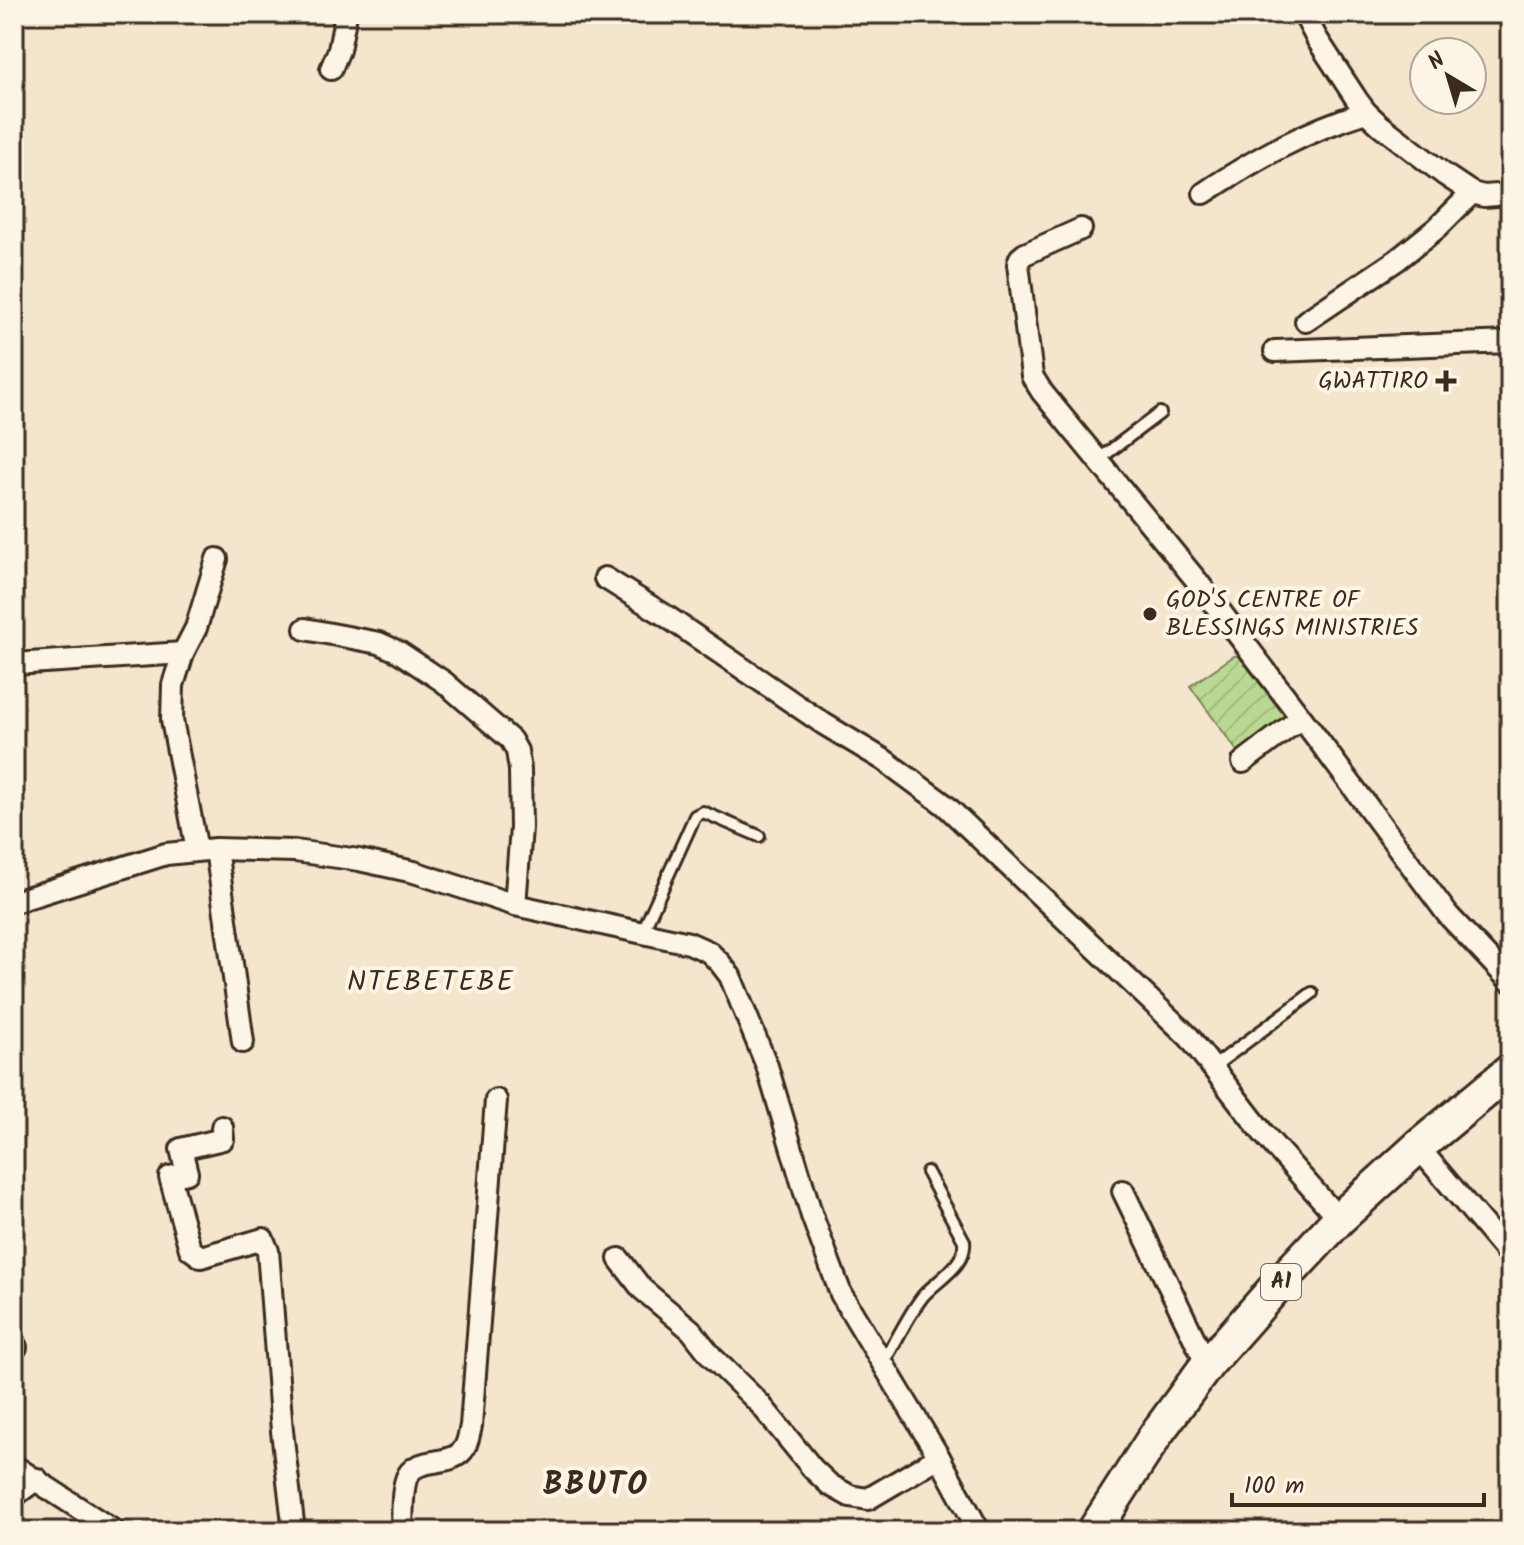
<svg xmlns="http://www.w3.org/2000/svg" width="1524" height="1545" font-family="Kalam,sans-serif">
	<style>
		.garden { fill: url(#garden-furrows); stroke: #7a8258; stroke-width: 2 }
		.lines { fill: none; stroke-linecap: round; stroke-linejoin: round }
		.service-casing { stroke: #3b2a1e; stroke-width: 16 }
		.minor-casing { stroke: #3b2a1e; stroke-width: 26 }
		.trunk-casing { stroke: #3b2a1e; stroke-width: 38 }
		.service { stroke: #fcf5e5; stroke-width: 10 }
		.minor { stroke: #fcf5e5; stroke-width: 20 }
		.trunk { stroke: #fcf5e5; stroke-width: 32 }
		.poi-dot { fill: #3b2a1e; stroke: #fcf5e5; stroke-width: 3 }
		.labels { text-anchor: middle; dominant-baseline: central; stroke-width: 8; stroke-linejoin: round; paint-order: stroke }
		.shield { fill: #fcf5e5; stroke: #75675a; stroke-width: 2 }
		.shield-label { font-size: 22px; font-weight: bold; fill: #3b2a1e }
		.poi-label { font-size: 24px; fill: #3b2a1e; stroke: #fcf5e5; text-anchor: end }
		.quarter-label { font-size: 28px; letter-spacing: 2px; fill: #3b2a1e; stroke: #fcf5e5 }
		.district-label { font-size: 32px; font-weight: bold; letter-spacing: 2px; fill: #3b2a1e; stroke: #fcf5e5 }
	</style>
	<defs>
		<pattern id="garden-furrows" width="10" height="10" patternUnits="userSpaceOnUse" patternTransform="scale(2)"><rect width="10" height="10" fill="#b9d992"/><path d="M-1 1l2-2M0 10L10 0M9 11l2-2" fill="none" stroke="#a0ba7d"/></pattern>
	</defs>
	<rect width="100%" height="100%" fill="#f4e6cd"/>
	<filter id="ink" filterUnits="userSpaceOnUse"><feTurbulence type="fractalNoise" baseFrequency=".0125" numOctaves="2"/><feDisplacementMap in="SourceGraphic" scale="16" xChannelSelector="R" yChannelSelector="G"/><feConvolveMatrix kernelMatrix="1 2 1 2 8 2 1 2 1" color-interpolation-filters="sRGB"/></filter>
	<g filter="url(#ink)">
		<polygon class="garden" points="1234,656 1239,656 1289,721 1240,755 1190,686"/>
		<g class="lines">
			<defs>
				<g id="service">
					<polyline points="1098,460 1160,413"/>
					<polyline points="642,933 695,816 703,812 759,836"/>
					<polyline points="1213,1067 1312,993"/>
					<path d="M883 1363C896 1342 908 1315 923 1296 937 1280 967 1265 964 1241L927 1172"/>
				</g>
				<g id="minor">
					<polyline points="1304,14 1317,39 1357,100 1366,112 1380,125 1445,175 1472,193 1484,196 1510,194"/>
					<polyline points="331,69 339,50 346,14"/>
					<path d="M1204 193C1257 158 1305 131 1366 112"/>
					<polyline points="1081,229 1025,254 1020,258 1018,264 1032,376 1042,392 1197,581 1313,733 1448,915 1510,981"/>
					<polyline points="1306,321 1397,260 1437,228 1472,193"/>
					<polyline points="1275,351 1510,342"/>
					<polyline points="605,578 666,616 824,724 884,760 945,805 1189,1037 1263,1133 1339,1219"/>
					<polyline points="305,629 379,643 399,652 444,682 511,740 517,751 520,770 521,828 515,905"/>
					<polyline points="14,664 183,653"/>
					<polyline points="1243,762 1301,718"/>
					<polyline points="216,849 243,1042"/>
					<polyline points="197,850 172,720 173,685 183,653 196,628 217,559"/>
					<polyline points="14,902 166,854 216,849 295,851 359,860 414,872 515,905 689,943 709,952 720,963 730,976 767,1066 812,1216 841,1294 939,1457 979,1531"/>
					<polyline points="222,1127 223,1139 181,1149 187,1173 170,1177 190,1249 201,1257 263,1239 268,1251 282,1431 294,1531"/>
					<polyline points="1418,1147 1510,1256"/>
					<polyline points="1123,1191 1207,1365"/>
					<polyline points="619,1259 642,1289 691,1330 712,1357 760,1404 813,1469 830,1485 850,1496 868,1499 939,1457"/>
					<polyline points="14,1350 16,1347"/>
					<polyline points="14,1466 114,1531"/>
					<polyline points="14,1496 37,1479"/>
					<path d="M402 1531C403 1517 401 1487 408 1475 419 1456 450 1467 463 1450 468 1444 469 1434 471 1426L496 1100"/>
				</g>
				<polyline id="trunk" points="1094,1531 1157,1433 1207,1365 1274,1289 1339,1219 1418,1147 1510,1071"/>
			</defs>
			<use href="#service" class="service-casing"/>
			<use href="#minor" class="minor-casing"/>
			<use href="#trunk" class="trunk-casing"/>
			<use href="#service" class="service"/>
			<use href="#minor" class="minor"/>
			<use href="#trunk" class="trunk"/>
		</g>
	</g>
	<g class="poi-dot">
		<path d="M1442 369h8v8h8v8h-8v8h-8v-8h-8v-8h8z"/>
		<circle cx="1150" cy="614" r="8"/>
	</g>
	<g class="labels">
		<rect class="shield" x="1261" y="1264" width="40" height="36" rx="6"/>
		<g class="shield-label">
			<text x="1281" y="1282">A1</text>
		</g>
		<g class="poi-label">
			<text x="1428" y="381">GWATTIRO</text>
			<text x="1166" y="600" text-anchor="start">GOD'S CENTRE OF<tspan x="1166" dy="28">BLESSINGS MINISTRIES</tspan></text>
		</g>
		<g class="quarter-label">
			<text x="431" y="982">NTEBETEBE</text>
		</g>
		<g class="district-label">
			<text x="596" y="1485">BBUTO</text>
		</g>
	</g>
	<rect width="1524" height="1545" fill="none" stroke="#fcf5e5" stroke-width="48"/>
	<rect x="24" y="24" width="1476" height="1497" fill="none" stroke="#3b2a1e" stroke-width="3" filter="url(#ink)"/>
	<g transform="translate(1448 76) rotate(322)"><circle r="38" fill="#fcf5e5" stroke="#afa495" stroke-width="2"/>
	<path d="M0-6L14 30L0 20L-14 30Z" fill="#3b2a1e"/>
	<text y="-12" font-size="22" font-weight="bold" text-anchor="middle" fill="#3b2a1e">N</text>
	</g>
	<path d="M1232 1493v12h252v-12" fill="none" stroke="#3b2a1e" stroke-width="4"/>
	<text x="1244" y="1493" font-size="24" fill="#3b2a1e" stroke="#fcf5e5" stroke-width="6" paint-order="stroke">100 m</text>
</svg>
